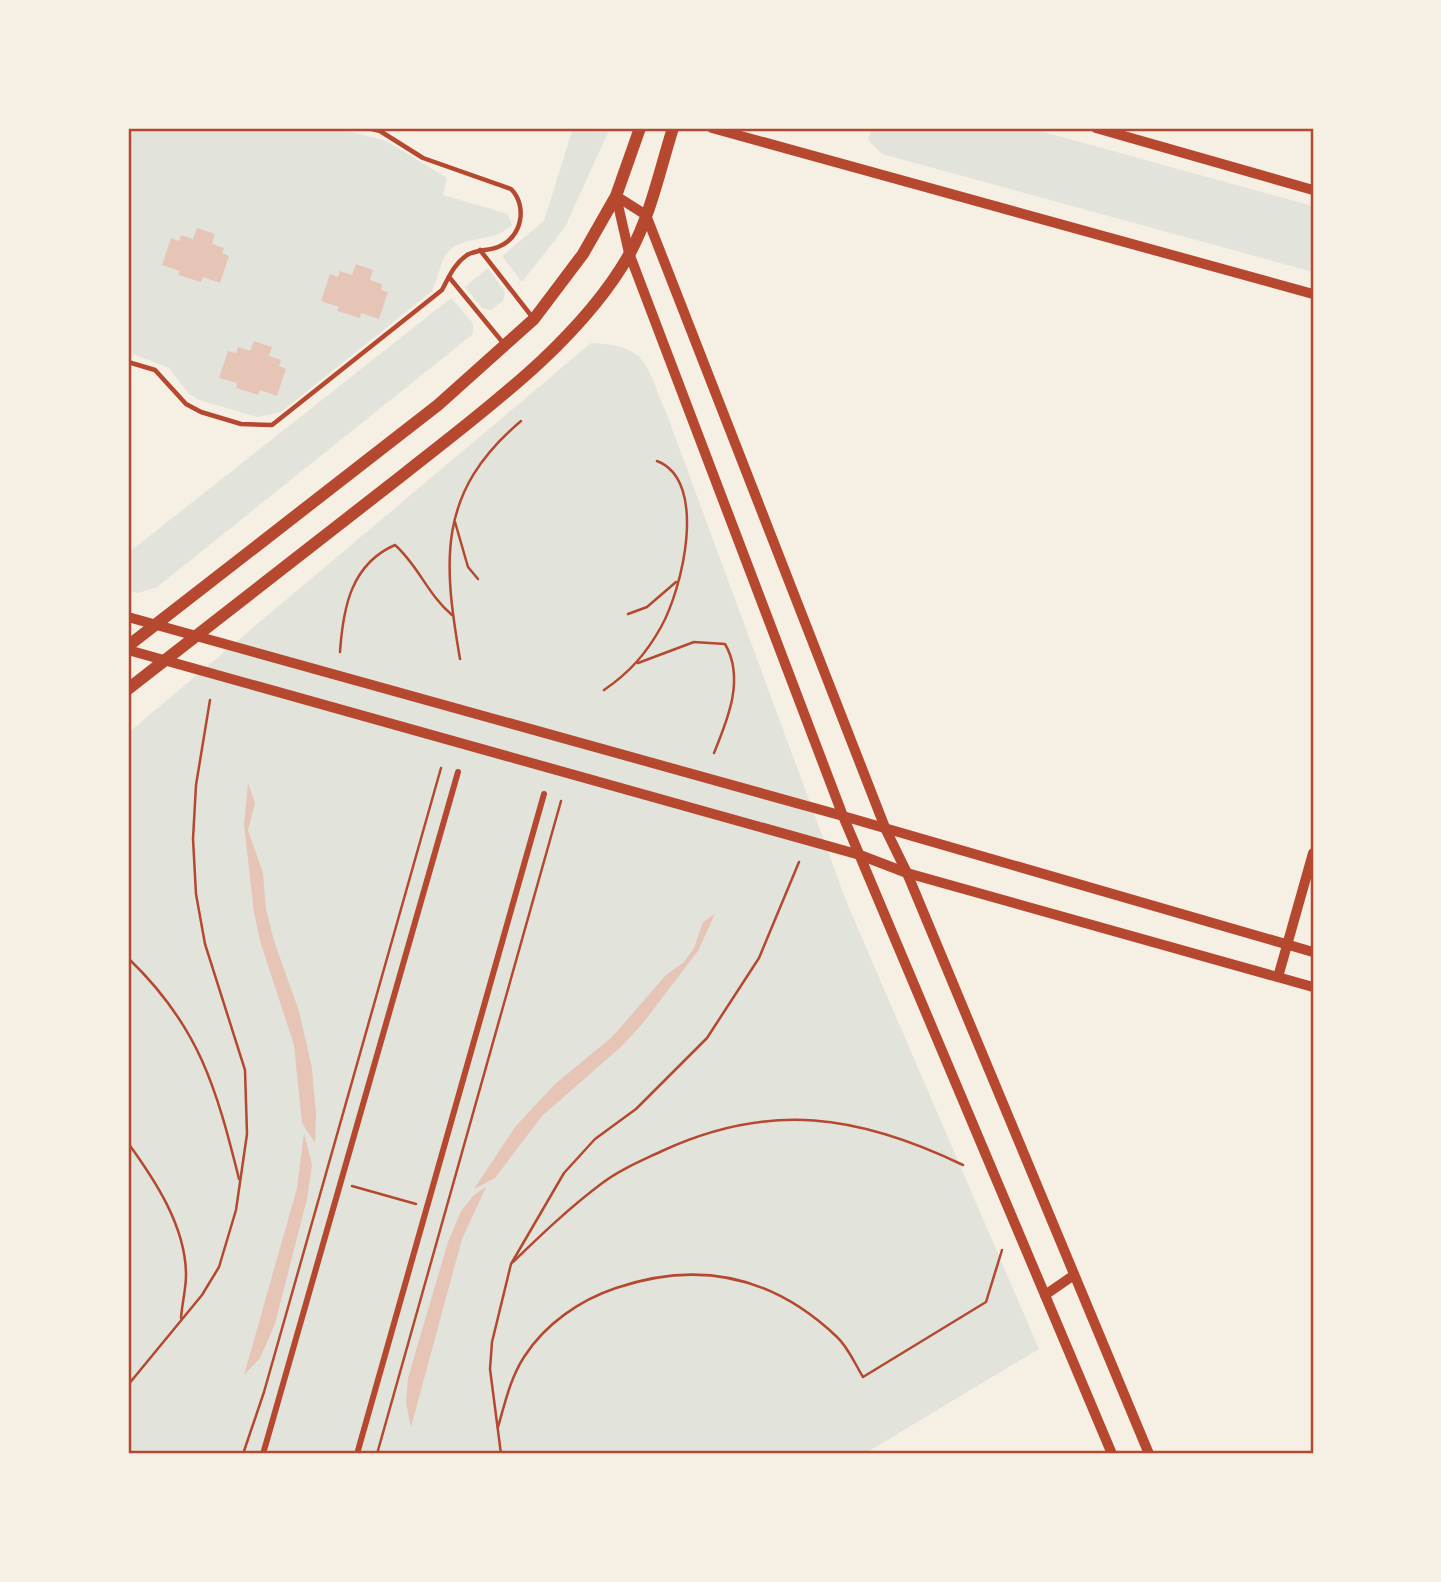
<svg xmlns="http://www.w3.org/2000/svg" width="1441" height="1582" font-family="Montserrat,sans-serif">
	<style>
		.green { fill: #e2e4dc }
		.building { fill: #e6c5b7 }
		.lines { fill: none; stroke-linecap: round; stroke-linejoin: round }
		.path { stroke: #b5482f; stroke-width: 2.5 }
		.service { stroke: #b5482f; stroke-width: 4.5 }
		.pedestrian { stroke: #b5482f; stroke-width: 6 }
		.tertiary { stroke: #b5482f; stroke-width: 10 }
		.secondary { stroke: #b5482f; stroke-width: 10 }
		.primary { stroke: #b5482f; stroke-width: 12 }
		.neatline { fill: none; stroke: #b5482f; stroke-width: 2.5 }
	</style>
	<rect width="100%" height="100%" fill="#f6efe4"/>
	<g class="green">
		<path d="M128 128 341 129 386 141 447 178 443 195 508 214 512 225C492 244 468 234 450 250 439 261 439 278 432 291L281 412 257 417 199 400 188 393 169 368 128 352Z"/>
		<polygon points="573,128 610,128 565,227 522,282 502,256 544,221"/>
		<polygon points="872,128 1029,128 1313,206 1313,272 882,154 868,140"/>
		<polygon points="488,268 505,292 503,301 491,310 482,308 465,287"/>
		<polygon points="451,298 473,323 473,334 157,587 138,593 128,591 128,553"/>
		<path d="M591 343C649 346 645 364 666 412L847 903 1039 1349 864 1454H128V733Z"/>
	</g>
	<g class="building">
		<polygon points="197,228 215,234 212,244 224,248 222,253 229,256 220,283 203,277 201,282 178,275 180,271 162,265 171,238 179,241 181,235 193,239"/>
		<polygon points="356,264 373,270 370,280 382,284 381,290 388,292 379,319 361,313 360,318 337,311 339,307 321,301 330,274 338,277 340,271 352,275"/>
		<polygon points="254,341 272,347 269,356 281,360 279,366 286,369 277,396 260,390 258,395 236,388 237,383 219,378 228,351 236,353 238,347 250,351"/>
		<polygon points="248,783 255,803 248,830 263,873 266,909 274,941 299,1011 312,1068 316,1114 315,1143 302,1123 294,1045 261,944 254,913 244,824"/>
		<polygon points="715,914 698,951 643,1023 622,1046 542,1116 495,1178 474,1189 515,1127 555,1084 612,1037 666,975 684,962 694,948 703,922"/>
		<polygon points="304,1133 312,1165 307,1199 275,1324 260,1358 244,1375 297,1188"/>
		<polygon points="486,1187 462,1239 411,1427 406,1403 408,1378 448,1242 461,1211 474,1195"/>
	</g>
	<g class="lines">
		<g class="path">
			<polyline points="455,522 468,567 478,579"/>
			<polyline points="628,614 647,607 676,582"/>
			<path d="M340 652C343 608 351 564 395 545 418 565 428 595 452 615"/>
			<path d="M460 659C443 560 437 492 521 421"/>
			<path d="M638 663 694 642 725 644C745 678 728 719 714 753"/>
			<path d="M604 690C629 673 646 654 661 627 682 590 709 481 657 461"/>
			<path d="M128 958C199 1026 216 1087 239 1179"/>
			<path d="M128 1143C155 1180 186 1227 186 1275 186 1289 182 1304 181 1318"/>
			<polyline points="352,1186 416,1204"/>
			<path d="M513 1262C541 1235 569 1208 601 1184 619 1170 641 1161 662 1151 770 1101 859 1115 963 1165"/>
			<polyline points="128,1385 202,1295 219,1267 236,1210 247,1134 245,1070 205,944 196,894 193,839 196,785 210,700"/>
			<path d="M498 1427C505 1403 510 1379 524 1357 545 1324 580 1300 616 1288 699 1260 773 1276 837 1337 848 1347 855 1364 863 1377L986 1302 1002 1250"/>
			<polyline points="243,1454 264,1392 441,768"/>
			<polyline points="377,1454 561,801"/>
			<polyline points="501,1454 490,1369 492,1342 511,1264 564,1173 595,1139 636,1109 707,1038 759,958 799,862"/>
		</g>
		<g class="service">
			<polyline points="480,250 533,318"/>
			<polyline points="449,277 504,344"/>
			<path d="M128 362 155 370 186 404 201 412 241 424 272 425 442 290C449 277 454 264 467 255 477 249 488 251 498 247 522 238 528 206 511 189L423 158 380 131 368 128"/>
		</g>
		<g class="pedestrian">
			<polyline points="263,1454 458,772"/>
			<polyline points="357,1454 544,794"/>
		</g>
		<g class="tertiary">
			<polyline points="712,128 1313,294"/>
			<polyline points="1096,128 1313,190"/>
			<polyline points="1278,977 1313,853"/>
		</g>
		<g class="secondary">
			<polyline points="616,196 646,215 886,830 907,873 1149,1454"/>
			<polyline points="616,196 629,253 843,816 1112,1454"/>
			<polyline points="128,617 843,816 1313,952"/>
			<polyline points="128,650 860,855 907,873 1313,987"/>
			<polyline points="1045,1295 1074,1275"/>
		</g>
		<g class="primary">
			<polyline points="128,646 438,405 534,319 583,254 616,196 640,128"/>
			<path d="M128 689C220 617 312 546 404 474 482 412 581 341 630 253 651 214 660 169 673 128"/>
		</g>
	</g>
	<rect width="1441" height="1582" fill="none" stroke="#f6efe4" stroke-width="259"/>
	<rect x="130" y="130" width="1182" height="1322" class="neatline"/>
</svg>
